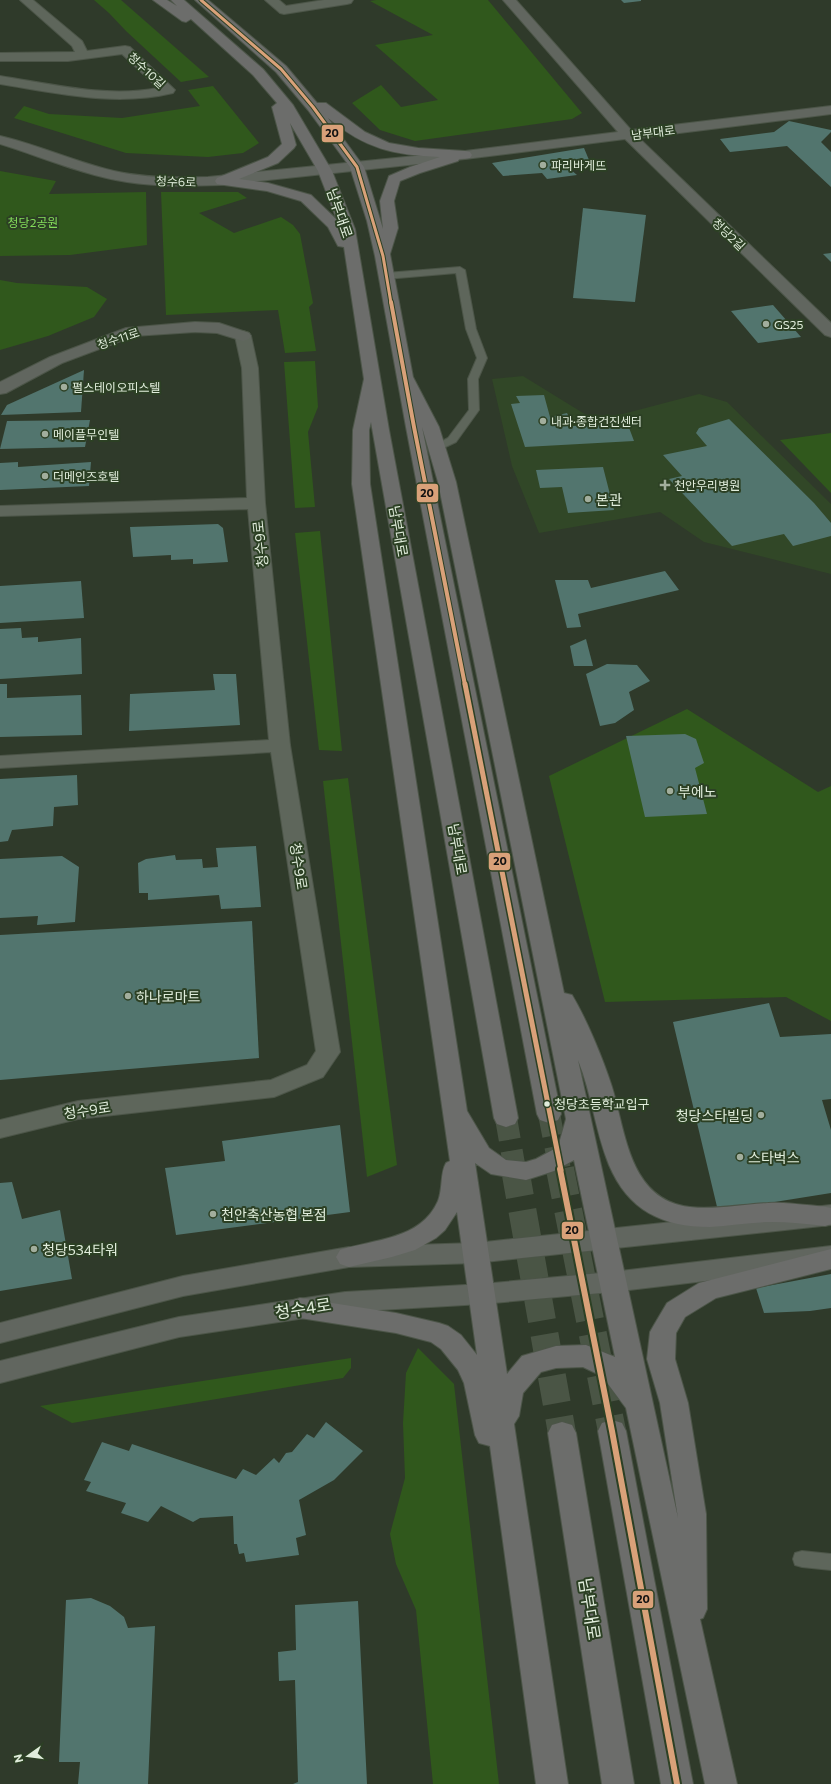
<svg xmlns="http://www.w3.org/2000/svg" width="831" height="1784" font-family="Commissioner,'Noto Sans KR',sans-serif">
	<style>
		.built { fill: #314727 }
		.green { fill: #30581c }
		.building { fill: #52756e }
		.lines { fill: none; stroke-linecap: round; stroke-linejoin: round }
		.highway-tunnel-far1 { stroke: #4a5545; stroke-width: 22; stroke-dasharray: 22 11; stroke-linecap: butt }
		.highway-tunnel { stroke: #4a5545; stroke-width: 28; stroke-dasharray: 28 14; stroke-linecap: butt }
		.lane-casing { stroke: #4c5548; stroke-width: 2 }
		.street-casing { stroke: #4c5548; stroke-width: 2 }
		.secondary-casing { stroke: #4c5548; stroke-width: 2 }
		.highway-casing { stroke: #4c5548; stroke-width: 2 }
		.lane { fill: #5e665b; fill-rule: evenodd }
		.street { fill: #5e665b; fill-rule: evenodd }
		.secondary { fill: #61665f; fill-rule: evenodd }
		.highway { fill: #6c6d6b; fill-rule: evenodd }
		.bus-1-far3-casing { stroke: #2c4024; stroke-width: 5 }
		.bus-1-far2-casing { stroke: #2c4024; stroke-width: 6 }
		.bus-1-far1-casing { stroke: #2c4024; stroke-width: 8 }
		.bus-1-casing { stroke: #2c4024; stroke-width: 10 }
		.bus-1-far3 { stroke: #d9a179; stroke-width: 3 }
		.bus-1-far2 { stroke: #d9a179; stroke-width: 4 }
		.bus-1-far1 { stroke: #d9a179; stroke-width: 5 }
		.bus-1 { stroke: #d9a179; stroke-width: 6 }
		.poi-dot { fill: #a2ae9d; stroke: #2c4024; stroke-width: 1.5 }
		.bus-dot { fill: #e0ecdb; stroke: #2c4024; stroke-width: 1.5 }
		.labels { text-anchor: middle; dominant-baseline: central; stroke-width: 4; stroke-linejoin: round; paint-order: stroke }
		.far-street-label { font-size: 12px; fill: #e0ecdb; stroke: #2c4024 }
		.far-poi-label { font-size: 12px; fill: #e0ecdb; stroke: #2c4024; text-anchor: start }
		.far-park-label { font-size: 12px; fill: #83dc5a; stroke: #2c4024 }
		.bus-label { font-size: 13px; fill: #e0ecdb; stroke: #2c4024; text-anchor: start }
		.street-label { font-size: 14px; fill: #e0ecdb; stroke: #2c4024 }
		.poi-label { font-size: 14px; fill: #e0ecdb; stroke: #2c4024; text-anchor: start }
		.near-street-label { font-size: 17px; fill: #e0ecdb; stroke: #2c4024 }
		.line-badge { stroke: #2c4024; stroke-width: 1.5 }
		.pale-badge-label { font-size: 11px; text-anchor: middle; font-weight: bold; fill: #111 }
	</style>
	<rect width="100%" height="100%" fill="#2f3a2a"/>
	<polygon class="built" points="523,376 596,421 699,394 727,402 831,504 831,574 704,542 660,512 539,533 512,466 492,379"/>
	<g class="green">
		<polygon points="94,0 121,0 209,77 181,82 126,31 109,13"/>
		<polygon points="376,0 488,0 582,113 572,119 415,141 380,130 352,103 381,85 401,107 438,100 375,45 433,35 370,1"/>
		<polygon points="213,86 259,143 243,153 208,157 126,153 14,118 24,106 49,114 122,118 200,106 188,90"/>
		<polygon points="0,171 56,181 49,194 146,192 147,245 70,255 0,256"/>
		<polygon points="161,192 238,192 247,198 199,213 234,233 281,217 293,225 300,234 313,303 309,307 316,351 285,353 278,310 166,315"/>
		<polygon points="0,280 17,283 87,287 107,299 94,317 48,336 0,350"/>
		<polygon points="315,361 318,407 308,432 315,507 295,508 284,362"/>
		<polygon points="831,433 831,493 780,440"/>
		<polygon points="320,531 342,751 319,750 295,533"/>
		<polygon points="687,709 818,792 831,786 831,1021 786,997 605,1002 549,776"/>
		<polygon points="348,778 397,1165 367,1177 323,781"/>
		<polygon points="418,1348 454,1384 499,1784 433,1784 416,1610 396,1564 390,1534 405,1478 403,1423 406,1373"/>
		<polygon points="351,1358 351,1368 343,1378 72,1423 40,1406"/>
	</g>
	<g class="building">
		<polygon points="621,0 641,0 641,1 624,3"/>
		<polygon points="789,121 831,130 831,132 821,142 831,152 831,187 787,146 730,152 720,139 774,132"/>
		<polygon points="584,148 589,160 595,166 570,169 577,175 547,179 542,173 503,176 492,163"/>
		<polygon points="583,208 646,215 635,302 573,298"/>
		<polygon points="831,253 831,262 823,254"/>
		<polygon points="773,305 801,337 758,343 731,311"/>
		<polygon points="84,370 81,412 1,415 7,405"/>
		<polygon points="544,395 550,417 567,413 573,426 628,425 634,441 525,447 511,404 520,403 516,396"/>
		<polygon points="729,419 814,503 831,523 831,536 793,546 784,534 732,546 669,479 682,476 663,455 707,446 696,433 699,428"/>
		<polygon points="90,420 85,447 0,449 7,421"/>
		<polygon points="18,462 18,467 91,462 89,486 0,490 0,463"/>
		<polygon points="603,467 614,510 568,513 562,487 540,488 536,470"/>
		<polygon points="218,524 223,528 228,562 193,564 193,559 171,560 171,555 133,557 130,527"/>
		<polygon points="665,571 679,590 578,614 581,627 567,628 555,580 588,580 591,588"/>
		<polygon points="81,581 84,618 0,623 0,586"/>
		<polygon points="21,628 22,638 38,637 38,642 81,638 82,674 0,679 0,629"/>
		<polygon points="586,639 593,666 574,666 570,646"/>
		<polygon points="607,664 637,665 650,681 629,692 634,710 615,723 600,726 586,674"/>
		<polygon points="213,674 236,674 240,725 129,731 130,694 215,690"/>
		<polygon points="0,684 7,684 7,698 81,695 82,735 0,737"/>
		<polygon points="685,734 696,739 704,763 695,768 707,814 645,817 626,736"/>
		<polygon points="77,775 78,805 54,807 53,826 12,830 8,841 0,842 0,779"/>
		<polygon points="256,846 261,907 221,909 219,895 148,900 148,893 139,893 138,863 146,859 175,855 176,860 202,859 203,868 218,867 216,848"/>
		<polygon points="62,856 79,867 75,922 37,925 38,916 0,918 0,859"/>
		<polygon points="252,921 259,1058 0,1080 0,935"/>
		<polygon points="769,1003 780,1037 831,1034 831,1099 822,1100 831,1130 831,1193 718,1211 673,1022"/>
		<polygon points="340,1125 350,1212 176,1235 165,1168 225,1161 222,1141"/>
		<polygon points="12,1182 22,1219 60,1210 72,1279 0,1291 0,1183"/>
		<polygon points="831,1274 831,1308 810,1311 764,1313 756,1288"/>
		<polygon points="326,1422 363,1451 334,1480 299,1500 306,1535 296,1538 299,1555 246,1562 244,1553 239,1554 237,1544 234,1544 233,1516 200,1518 193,1522 161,1506 148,1522 121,1513 126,1503 86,1491 91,1482 84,1480 102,1442 129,1451 132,1444 236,1479 243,1469 256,1475 274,1458 279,1463 286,1453 292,1452 307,1434 314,1438"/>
		<polygon points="91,1598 110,1606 124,1617 128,1628 155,1626 148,1784 78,1784 80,1762 59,1762 66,1600"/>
		<polygon points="358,1601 367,1784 293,1784 298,1782 295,1680 279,1681 278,1652 296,1650 295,1605"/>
	</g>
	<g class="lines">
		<g class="highway-tunnel-far1">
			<polyline points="549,1114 560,1170"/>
			<polyline points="506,1118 515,1170"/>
		</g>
		<g class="highway-tunnel">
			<polyline points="515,1169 562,1433"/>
			<polyline points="560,1169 612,1431"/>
		</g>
		<defs>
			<g id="lane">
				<polygon points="460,267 465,270 476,329 487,358 478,379 479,410 456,442 437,451 432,448 433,446 448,438 469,410 468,379 477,358 466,329 456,273 386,279 381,276 386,273"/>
				<polygon points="802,1551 831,1554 831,1570 802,1567 795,1565 793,1559 795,1553"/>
			</g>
			<g id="street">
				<path d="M20 0H33L82 41 87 51 125 46 130 47 175 90 173 93C115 107 57 93 0 84V76C52 84 106 98 158 88L122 54 68 61H0V53L75 52 72 46Z"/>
				<polygon points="265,0 279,0 286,6 324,0 353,0 351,3 347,4 284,14 280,13"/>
				<polygon points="243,331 249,333 251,336 258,368 265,503 290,745 340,1052 323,1077 274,1097 78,1119 0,1138 0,1120 78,1101 271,1080 307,1065 316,1051 271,752 0,768 0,756 269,740 248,509 0,516 0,506 247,498 242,368 235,336 237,333"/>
			</g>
			<g id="secondary">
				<path d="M503 0H516L631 130 831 106V114L639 138 831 323V337L825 335 625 139 465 159 222 185C190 186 158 187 127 182 83 175 42 157 0 144V136C39 145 75 162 114 171 145 178 177 178 208 177L465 151 618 132Z"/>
				<polygon points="195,322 219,323 249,333 251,336 249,339 243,341 217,333 195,332 134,336 62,363 6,393 0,394 0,382 50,357 126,328"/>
				<polygon points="831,1205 831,1225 476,1263 349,1267 183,1296 0,1343 0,1323 183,1276 349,1247 476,1243"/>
				<polygon points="831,1246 831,1266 612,1292 482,1304 345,1312 179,1337 0,1383 0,1361 179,1317 345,1292 482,1284 612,1272"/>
			</g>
			<g id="highway">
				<path d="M153 0H167L177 6 171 0H184L263 69 293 105 332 171 355 229 389 430 518 1118 515 1124 506 1127 497 1124 494 1118 371 422 369 430 370 484 467 1111 489 1148 506 1160 526 1162 536 1159 558 1147 566 1119 438 482 422 427 561 1114 558 1120 549 1123 540 1120 537 1114 406 427 375 256 367 221 350 167 308 110 276 72 195 0H208L286 66 317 103H326L365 132 389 143 418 148 465 151 470 152 472 155 470 158 459 159 458 161 420 173 400 181 394 201 398 228 390 254 413 377 439 427 456 482 564 993 572 995C587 1020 603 1059 612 1087 626 1133 629 1200 690 1207 716 1210 742 1204 768 1203 781 1202 794 1204 807 1205 815 1206 823 1206 831 1208V1224L825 1226C807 1224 789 1222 771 1222 750 1222 730 1226 710 1227 662 1227 628 1210 609 1165 595 1131 592 1094 578 1060L678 1518 660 1403 647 1359 650 1332 654 1325 667 1303 699 1283 831 1249V1269L716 1298 685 1317 676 1333 675 1359 688 1403 706 1514 707 1609 703 1618 700 1619 737 1784H705L626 1408 602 1376 583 1367 556 1368 541 1372 523 1393 519 1416 514 1424 568 1784H536L490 1446 479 1443 475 1435 464 1383 458 1370 441 1349 431 1342 396 1333 300 1318 291 1315 287 1308 291 1301 300 1298 396 1313 439 1323 448 1326 461 1335 477 1355 457 1212 445 1230 436 1238 415 1250 392 1257 349 1267 340 1264 336 1257 340 1250C374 1239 421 1240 438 1201 443 1188 440 1173 446 1163L450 1161 352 484 353 430 364 379 344 247 338 246 328 227 301 201 267 191 217 184 215 181 217 178 268 157 282 144 272 107 277 103 253 75 191 19 186 22 182 21ZM328 118C366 149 393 155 440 157L410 167 389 176 380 201 383 229 364 167ZM290 123 318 171 337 220 311 195 268 183 239 179 278 163 294 148 296 145ZM574 1160 615 1357 586 1345 556 1346 522 1356 507 1374 475 1163 491 1174 526 1180 554 1171Z"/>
				<polygon points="612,1420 622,1423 626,1431 693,1784 661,1784 598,1431 602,1423"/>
				<polygon points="562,1422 572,1425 576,1433 634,1784 602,1784 548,1433 552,1425"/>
			</g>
		</defs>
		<use href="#lane" class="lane-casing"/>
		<use href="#street" class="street-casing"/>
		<use href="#secondary" class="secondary-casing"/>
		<use href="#highway" class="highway-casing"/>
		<use href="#lane" class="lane"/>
		<use href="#street" class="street"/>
		<use href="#secondary" class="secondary"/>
		<use href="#highway" class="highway"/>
		<defs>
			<polyline id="bus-1-far3" points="201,0 281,69 313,107 357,167 383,256 391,303"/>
			<polyline id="bus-1-far2" points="391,302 414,427 465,685"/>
			<polyline id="bus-1-far1" points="465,684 561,1170"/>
			<polyline id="bus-1" points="560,1169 612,1431 677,1784"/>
		</defs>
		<use href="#bus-1-far3" class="bus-1-far3-casing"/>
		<use href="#bus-1-far2" class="bus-1-far2-casing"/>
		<use href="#bus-1-far1" class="bus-1-far1-casing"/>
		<use href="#bus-1" class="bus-1-casing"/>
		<use href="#bus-1-far3" class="bus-1-far3"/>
		<use href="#bus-1-far2" class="bus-1-far2"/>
		<use href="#bus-1-far1" class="bus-1-far1"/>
		<use href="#bus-1" class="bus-1"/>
	</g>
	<g class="poi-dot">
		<circle cx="543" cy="165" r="4"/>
		<circle cx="766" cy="324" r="4"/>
		<circle cx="64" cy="387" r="4"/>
		<circle cx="543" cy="421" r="4"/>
		<circle cx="45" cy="434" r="4"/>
		<circle cx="45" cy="476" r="4"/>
		<path d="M663 479h4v4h4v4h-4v4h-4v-4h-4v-4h4z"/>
		<circle cx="588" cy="499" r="4"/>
		<circle cx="670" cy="791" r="4"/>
		<circle cx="128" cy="996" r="4"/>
		<circle cx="761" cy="1115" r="4"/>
		<circle cx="740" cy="1157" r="4"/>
		<circle cx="213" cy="1214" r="4"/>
		<circle cx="34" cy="1249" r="4"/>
	</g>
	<circle class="bus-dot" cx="547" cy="1104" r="3.5"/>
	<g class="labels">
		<g class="far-street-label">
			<text transform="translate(147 70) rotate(43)">청수10길</text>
			<text transform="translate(653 132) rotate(-7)">남부대로</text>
			<text transform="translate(176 181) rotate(2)">청수6로</text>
			<text transform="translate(729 234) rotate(44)">청당2길</text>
			<text transform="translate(118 338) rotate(-18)">청수11로</text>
		</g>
		<g class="far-poi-label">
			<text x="551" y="165">파리바게뜨</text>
			<text x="774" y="324">GS25</text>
			<text x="72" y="387">펄스테이오피스텔</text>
			<text x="551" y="421">내과·종합건진센터</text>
			<text x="53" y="434">메이플무인텔</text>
			<text x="53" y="476">더메인즈호텔</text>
			<text x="674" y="485">천안우리병원</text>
		</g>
		<g class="far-park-label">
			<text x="33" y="222">청당2공원</text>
		</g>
		<g class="bus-label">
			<text x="554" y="1104">청당초등학교입구</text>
		</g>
		<g class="street-label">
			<text transform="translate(340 213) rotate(71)">남부대로</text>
			<text transform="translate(399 531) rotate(80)">남부대로</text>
			<text transform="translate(260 544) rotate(-96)">청수9로</text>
			<text transform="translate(458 849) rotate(80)">남부대로</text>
			<text transform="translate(299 866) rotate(81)">청수9로</text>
			<text transform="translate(87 1110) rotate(-9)">청수9로</text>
		</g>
		<g class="poi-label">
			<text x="596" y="499">본관</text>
			<text x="678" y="791">부에노</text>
			<text x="136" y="996">하나로마트</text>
			<text x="753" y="1115" text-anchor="end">청당스타빌딩</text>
			<text x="748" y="1157">스타벅스</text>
			<text x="221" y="1214">천안축산농협 본점</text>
			<text x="42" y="1249">청당534타워</text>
		</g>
		<g class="near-street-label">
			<text transform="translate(303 1308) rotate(-9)">청수4로</text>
			<text transform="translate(590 1609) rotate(81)">남부대로</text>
		</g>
	</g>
	<g class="line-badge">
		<rect x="321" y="124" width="23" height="19" rx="4" fill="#d9a179"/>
		<rect x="416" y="483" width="23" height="20" rx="4" fill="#d9a179"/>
		<rect x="488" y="852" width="23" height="19" rx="4" fill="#d9a179"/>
		<rect x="561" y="1221" width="23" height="19" rx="4" fill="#d9a179"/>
		<rect x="632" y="1590" width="22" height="19" rx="4" fill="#d9a179"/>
	</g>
	<g class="pale-badge-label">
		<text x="332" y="137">20</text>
		<text x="427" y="497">20</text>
		<text x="500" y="865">20</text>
		<text x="572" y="1234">20</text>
		<text x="643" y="1603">20</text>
	</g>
	<g transform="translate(28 1756) rotate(256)" stroke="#2c4024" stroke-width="3" paint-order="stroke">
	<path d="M0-3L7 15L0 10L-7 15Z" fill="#e0ecdb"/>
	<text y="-6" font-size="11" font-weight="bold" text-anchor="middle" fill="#e0ecdb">N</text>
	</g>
</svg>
